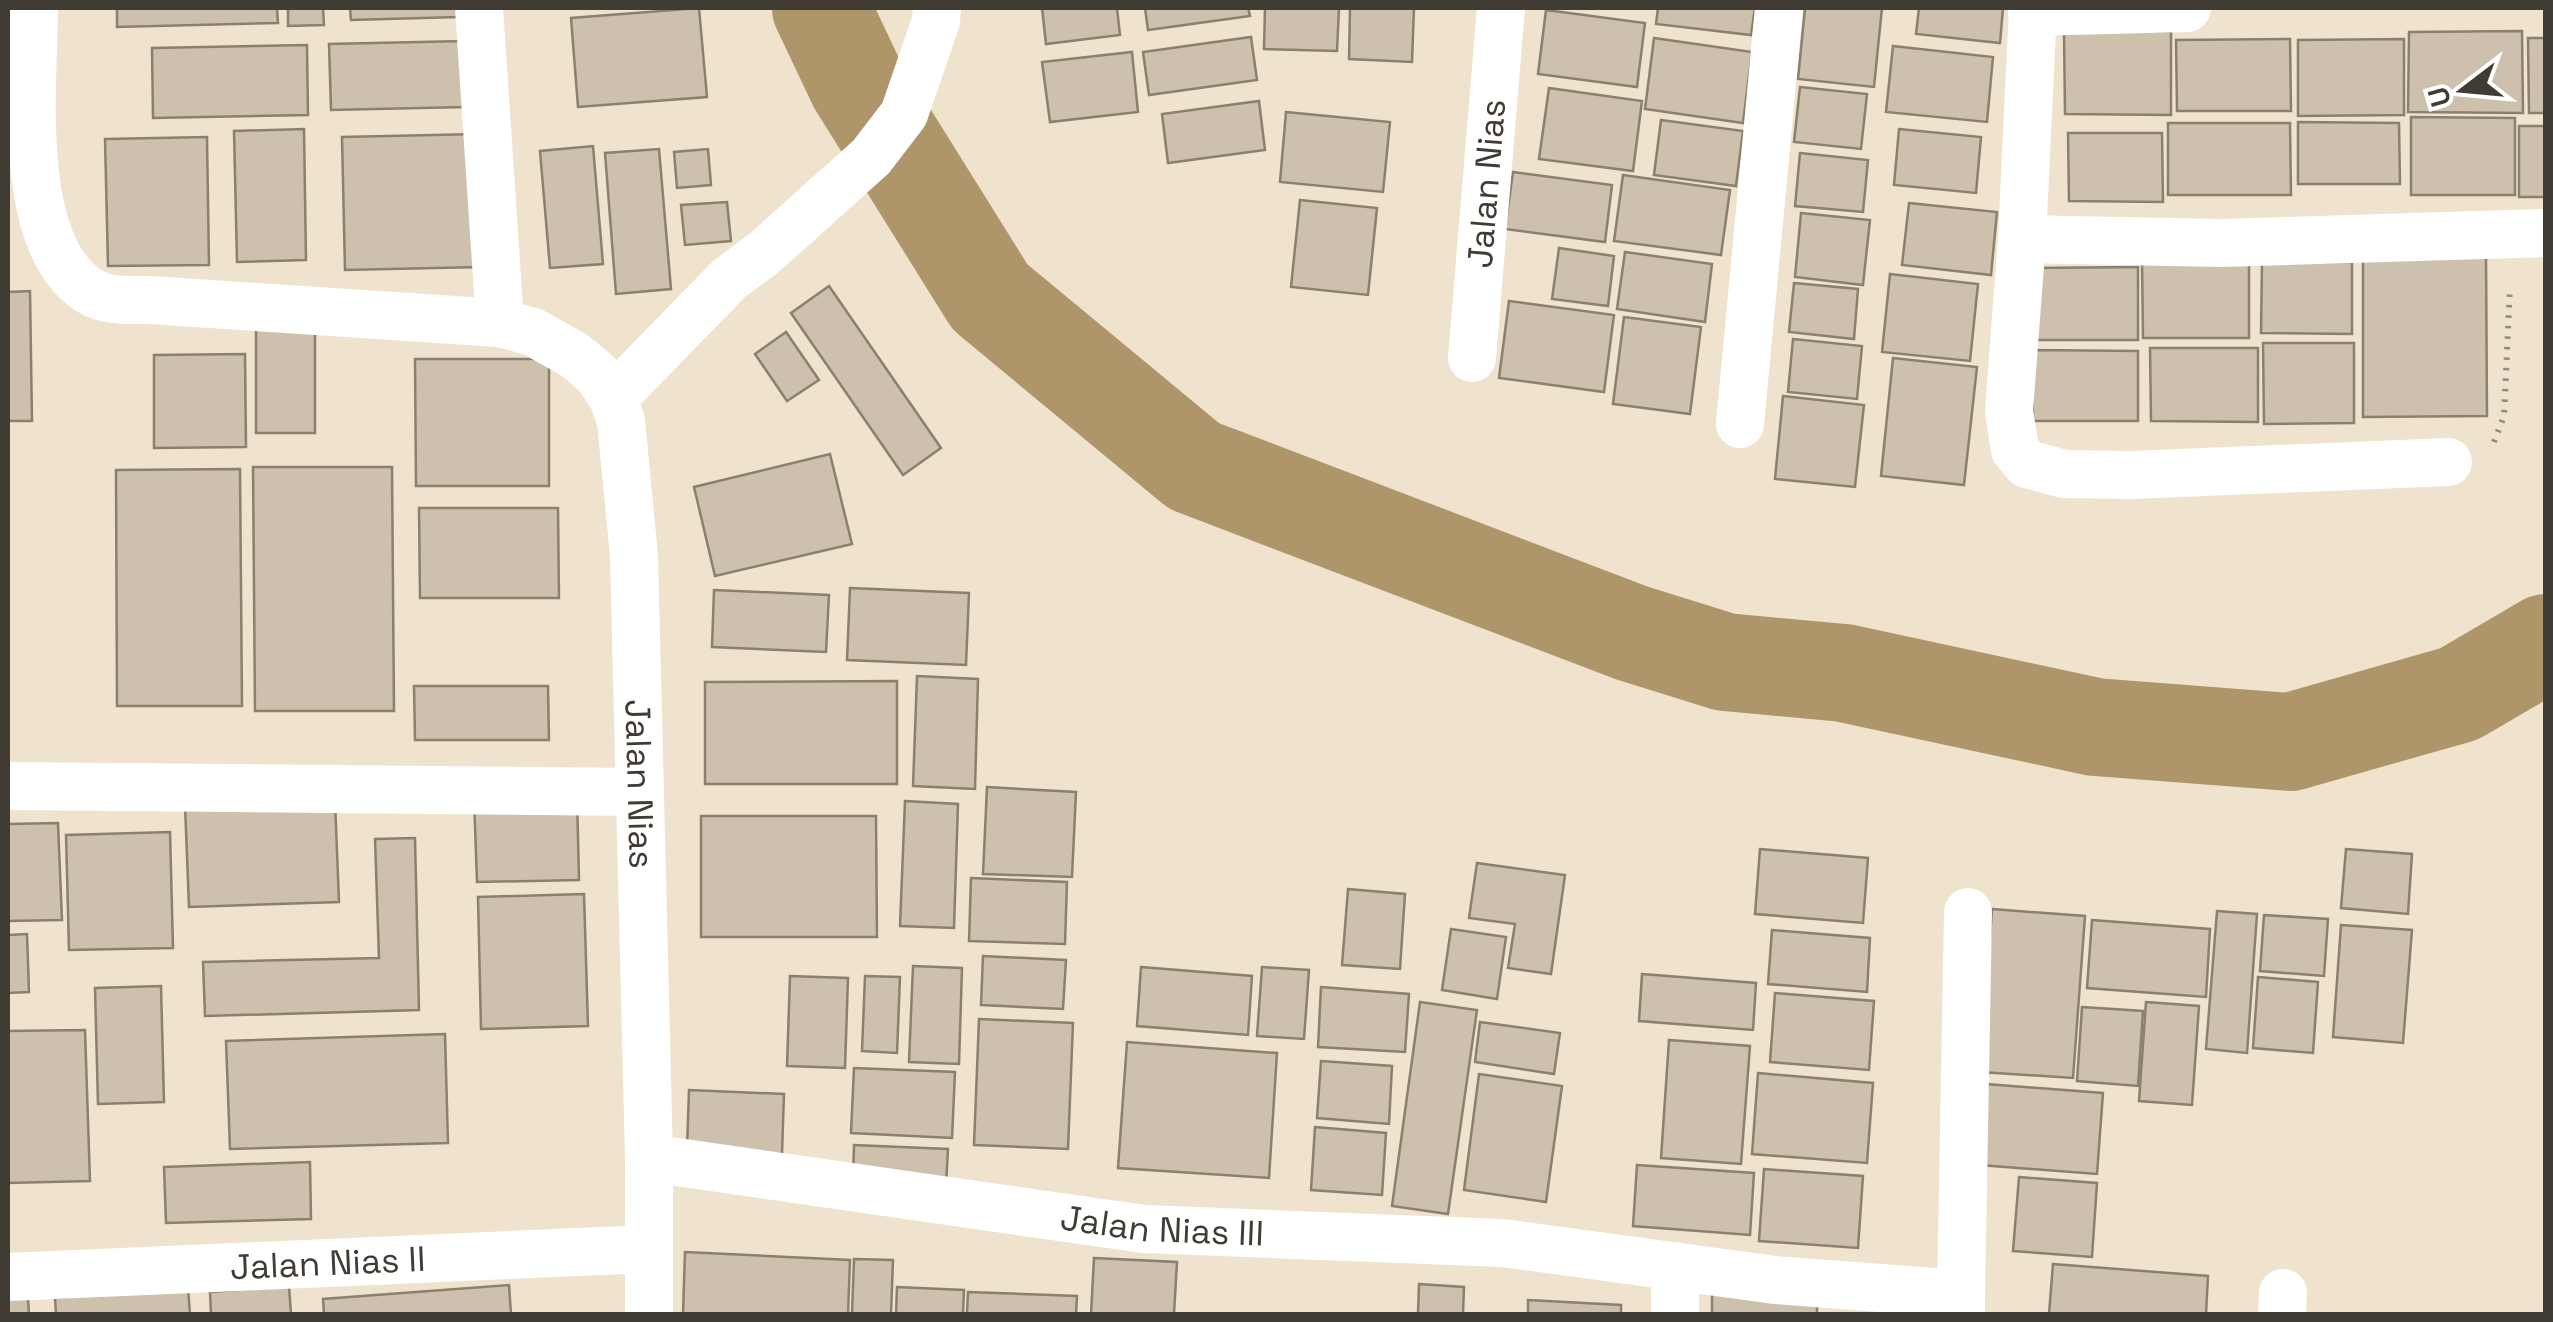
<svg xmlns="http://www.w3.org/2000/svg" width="2553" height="1322" font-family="'Space Grotesk',sans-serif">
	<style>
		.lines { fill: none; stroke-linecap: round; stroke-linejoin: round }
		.river { stroke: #af966a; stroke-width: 98 }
		.building { fill: #cdc1ad; stroke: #8b806d; stroke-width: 2.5 }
		.path { stroke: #928a7c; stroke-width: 6; stroke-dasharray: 2.5 8; stroke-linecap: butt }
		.street { stroke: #fff; stroke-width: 48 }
		.labels { text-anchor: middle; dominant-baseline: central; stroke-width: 9; stroke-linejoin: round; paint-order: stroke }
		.street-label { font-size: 35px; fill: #403b33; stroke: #fff }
	</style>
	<rect width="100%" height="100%" fill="#efe3ce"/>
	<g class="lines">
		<polyline class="river" points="821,8 857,84 990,297 1194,466 1632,633 1725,662 1844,673 2095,727 2290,742 2459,694 2546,643"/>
	</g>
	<g class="building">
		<polygon points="117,8 277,8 278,23 117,27"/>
		<polygon points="288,8 323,8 324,25 288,26"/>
		<polygon points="350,8 459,8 459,17 351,20"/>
		<polygon points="699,8 707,97 578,107 571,18"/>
		<polygon points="1042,8 1117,8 1120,35 1046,44"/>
		<polygon points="1145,8 1248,8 1250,16 1148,30"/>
		<polygon points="1265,8 1339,8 1337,51 1264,49"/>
		<polygon points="1350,8 1414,8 1412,62 1349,59"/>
		<polygon points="1658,8 1755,8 1751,35 1656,24"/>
		<polygon points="1805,8 1882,8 1874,87 1798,79"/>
		<polygon points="1919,8 2003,8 2000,43 1916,34"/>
		<polygon points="1546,10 1645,23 1637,87 1538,74"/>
		<polygon points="2171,31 2171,115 2065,114 2064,32"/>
		<polygon points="2522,31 2523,113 2408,112 2409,32"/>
		<polygon points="1251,37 1257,80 1149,95 1143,52"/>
		<polygon points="1654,38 1752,52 1743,123 1645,109"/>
		<polygon points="2528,38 2546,38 2546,113 2529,113"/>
		<polygon points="2290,39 2291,111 2177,111 2176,40"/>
		<polygon points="2404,39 2404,115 2298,116 2298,40"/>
		<polygon points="464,41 465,107 331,110 329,44"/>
		<polygon points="307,45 308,115 153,118 152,48"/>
		<polygon points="1893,46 1993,57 1987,122 1886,112"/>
		<polygon points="1132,52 1138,112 1050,122 1042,62"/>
		<polygon points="1800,87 1867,94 1861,149 1794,142"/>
		<polygon points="1549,88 1642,101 1633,171 1539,159"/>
		<polygon points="1259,101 1265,150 1168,163 1162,114"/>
		<polygon points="1286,112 1390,122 1383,192 1280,182"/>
		<polygon points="2411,117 2515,118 2515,195 2411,195"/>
		<polygon points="1661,120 1743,131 1736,186 1654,175"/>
		<polygon points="2298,122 2399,123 2400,184 2298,184"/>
		<polygon points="2168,123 2290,123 2291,195 2168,195"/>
		<rect x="2519" y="126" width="27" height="71"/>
		<polygon points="304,129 306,260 237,262 234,131"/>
		<polygon points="1899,129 1981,137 1976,193 1894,185"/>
		<polygon points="2068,133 2162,133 2163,202 2069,201"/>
		<polygon points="477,134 480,267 345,270 342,137"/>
		<polygon points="207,137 209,265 108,266 105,139"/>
		<polygon points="593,146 603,264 550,268 540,151"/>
		<polygon points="659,149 671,289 616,294 605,153"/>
		<polygon points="708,149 711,185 677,188 674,152"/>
		<polygon points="1800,153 1868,160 1863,212 1795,206"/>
		<polygon points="1513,172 1612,185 1605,242 1505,229"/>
		<polygon points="1623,175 1730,190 1721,255 1614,241"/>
		<polygon points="1300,200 1377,208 1368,295 1291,287"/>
		<polygon points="727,202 731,241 685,245 681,205"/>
		<polygon points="1909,203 1997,212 1991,275 1902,265"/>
		<polygon points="1801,213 1870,220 1863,285 1795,277"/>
		<polygon points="1559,248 1614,256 1608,306 1552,299"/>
		<polygon points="1625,252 1712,264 1705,322 1617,309"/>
		<polygon points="2363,255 2486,255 2487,416 2363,417"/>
		<polygon points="2142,262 2249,262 2249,338 2143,338"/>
		<polygon points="2262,262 2352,262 2352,334 2261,333"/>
		<polygon points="2138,267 2138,340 2030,340 2030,268"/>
		<polygon points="1890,274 1978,284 1970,361 1882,352"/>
		<polygon points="1794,283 1858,289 1854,339 1789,332"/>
		<polygon points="829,286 941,448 903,475 791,313"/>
		<polygon points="30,291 32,421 8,421 8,292"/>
		<polygon points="1509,301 1614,315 1604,392 1499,378"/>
		<polygon points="1624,317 1701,327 1690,414 1613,404"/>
		<polygon points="315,326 315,433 256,433 256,327"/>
		<polygon points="786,332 819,380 787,401 755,354"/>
		<polygon points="1793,339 1862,346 1857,399 1788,392"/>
		<polygon points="2263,343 2354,343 2354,423 2264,424"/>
		<polygon points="2150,348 2258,348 2258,422 2151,421"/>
		<polygon points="2032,350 2138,351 2138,421 2033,421"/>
		<polygon points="245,354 246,447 154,448 154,355"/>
		<polygon points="1893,358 1977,367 1964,485 1881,476"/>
		<polygon points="415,359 549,359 549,486 416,486"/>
		<polygon points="1783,396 1864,405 1855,487 1775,479"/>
		<polygon points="830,454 852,544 715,576 694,487"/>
		<polygon points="253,467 392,467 394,711 255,711"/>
		<polygon points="240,469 242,706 117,706 116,470"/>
		<polygon points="419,508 558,508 559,598 420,598"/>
		<polygon points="850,588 969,593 966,665 847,660"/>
		<polygon points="714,590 829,595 826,652 712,647"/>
		<polygon points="917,676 978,679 975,789 913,786"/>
		<polygon points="897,681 897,784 705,784 705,682"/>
		<polygon points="414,686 548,686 549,740 415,740"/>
		<polygon points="987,787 1076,792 1072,877 983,874"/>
		<polygon points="577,795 579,880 477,882 474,797"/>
		<polygon points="335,801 339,902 189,907 185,805"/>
		<polygon points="905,801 958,804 954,928 900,926"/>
		<polygon points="701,816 876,816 877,937 701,937"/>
		<polygon points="58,823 62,920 8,921 8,824"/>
		<polygon points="170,832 173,948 69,950 66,835"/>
		<polygon points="415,838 419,1010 205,1016 203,962 379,958 375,839"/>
		<polygon points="1760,849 1868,858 1863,923 1755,914"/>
		<polygon points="2346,849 2412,854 2408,914 2341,908"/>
		<polygon points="1477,863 1565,875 1551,974 1508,968 1515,924 1469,918"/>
		<polygon points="971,878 1067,882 1065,944 969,941"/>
		<polygon points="1348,889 1405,894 1400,969 1342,965"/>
		<polygon points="584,894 588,1026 481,1029 478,897"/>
		<polygon points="1992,909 2085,916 2073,1078 1981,1072"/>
		<polygon points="2217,911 2257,914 2247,1053 2206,1049"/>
		<polygon points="2264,915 2328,919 2324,976 2260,971"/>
		<polygon points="2092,920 2210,929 2206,997 2087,988"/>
		<polygon points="2341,925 2412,930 2403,1043 2333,1037"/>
		<polygon points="1451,929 1506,937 1497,999 1442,990"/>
		<polygon points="1772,930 1870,938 1867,992 1768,984"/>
		<polygon points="27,934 29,992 8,993 8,935"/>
		<polygon points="983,956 1066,960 1063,1009 981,1005"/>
		<polygon points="913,966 962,968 959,1064 909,1062"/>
		<polygon points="1141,967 1252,976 1248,1035 1137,1026"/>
		<polygon points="1262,967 1309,970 1304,1039 1257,1036"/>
		<polygon points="1642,974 1756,983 1753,1030 1639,1021"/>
		<polygon points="790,976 848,978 845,1068 787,1066"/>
		<polygon points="865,976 900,977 897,1053 862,1051"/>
		<polygon points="2258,977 2318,982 2313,1053 2253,1048"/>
		<polygon points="161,986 164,1102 98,1104 95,988"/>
		<polygon points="1321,987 1409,994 1405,1052 1318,1047"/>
		<polygon points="1775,993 1874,1001 1869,1070 1770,1062"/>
		<polygon points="1420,1002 1477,1010 1448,1214 1392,1206"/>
		<polygon points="2146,1002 2199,1006 2192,1105 2139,1101"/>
		<polygon points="2082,1007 2143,1011 2138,1086 2077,1081"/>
		<polygon points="979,1019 1073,1023 1068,1149 974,1145"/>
		<polygon points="1480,1022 1560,1033 1554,1074 1475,1062"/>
		<polygon points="85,1030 90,1181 8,1183 8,1031"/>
		<polygon points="445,1034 448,1143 230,1149 226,1041"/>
		<polygon points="1669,1040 1750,1046 1741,1164 1661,1158"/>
		<polygon points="1127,1042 1277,1053 1269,1178 1118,1168"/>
		<polygon points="1321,1061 1392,1066 1389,1124 1317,1118"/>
		<polygon points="854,1068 955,1072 952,1138 851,1133"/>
		<polygon points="1758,1073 1873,1083 1867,1163 1752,1154"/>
		<polygon points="1479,1074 1562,1086 1546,1202 1464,1190"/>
		<polygon points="1986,1084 2103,1093 2097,1174 1980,1165"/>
		<polygon points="689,1090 784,1094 782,1154 687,1149"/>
		<polygon points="1315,1127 1386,1133 1382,1195 1311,1190"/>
		<polygon points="854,1145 948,1149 946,1186 853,1183"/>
		<polygon points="310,1162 311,1219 166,1223 164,1167"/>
		<polygon points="1637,1165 1754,1173 1750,1235 1633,1226"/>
		<polygon points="1764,1169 1863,1176 1858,1248 1759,1241"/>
		<polygon points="2019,1177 2097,1183 2092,1257 2013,1251"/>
		<polygon points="685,1252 850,1260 848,1314 683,1314"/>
		<polygon points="1094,1258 1177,1262 1174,1314 1091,1314"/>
		<polygon points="854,1259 893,1260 891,1314 852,1314"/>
		<polygon points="2053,1264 2208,1276 2206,1314 2049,1314"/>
		<polygon points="1419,1284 1464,1287 1463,1314 1418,1314"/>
		<polygon points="509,1285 511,1314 324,1314 323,1299"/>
		<polygon points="289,1286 291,1314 211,1314 210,1292"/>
		<polygon points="897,1287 964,1290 963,1314 896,1314"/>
		<polygon points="188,1288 190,1314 56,1314 55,1298"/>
		<polygon points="968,1292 1077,1296 1076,1314 967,1314"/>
		<rect x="1712" y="1292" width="105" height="22"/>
		<polygon points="28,1298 29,1314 8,1314 8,1299"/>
		<polygon points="1528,1300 1621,1305 1621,1314 1528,1314"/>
	</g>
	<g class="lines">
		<polyline class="path" points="2494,442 2504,416 2510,287"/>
		<g class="street">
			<path id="s1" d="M34 8C34 83 15 241 88 290 106 302 128 300 149 300L500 323 533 332 574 355 597 374 613 398 621 421 634 556 649 1158V1314"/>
			<polyline points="479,8 500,323"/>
			<polyline points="2033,8 2022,239 2009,411 2015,450 2027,464 2064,474 2132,475 2448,462"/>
			<polyline points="2032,12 2187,8"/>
			<polyline points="2022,239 2221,243 2546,233"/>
			<path id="s2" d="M1472 358 1501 8"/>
			<polyline points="613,398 729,279 764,253 871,157 904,114 936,21 937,8"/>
			<polyline points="1740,424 1779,8"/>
			<polyline points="8,786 640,792"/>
			<path id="s3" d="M649 1158 1144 1229 1503 1243 1775 1280 1961 1294V1314"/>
			<polyline points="1675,1266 1675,1314"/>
			<path id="s4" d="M8 1277 647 1249"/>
			<polyline points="1961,1294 1968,912"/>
			<polyline points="2282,1314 2283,1293"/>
		</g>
	</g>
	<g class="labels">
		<g class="street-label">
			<text stroke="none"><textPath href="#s2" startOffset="175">Jalan Nias</textPath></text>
			<text stroke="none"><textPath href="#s1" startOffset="1240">Jalan Nias</textPath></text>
			<text stroke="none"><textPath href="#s3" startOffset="518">Jalan Nias III</textPath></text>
			<text stroke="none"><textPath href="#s4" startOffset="320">Jalan Nias II</textPath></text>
		</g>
	</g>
	<rect width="2553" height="1322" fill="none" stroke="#403b33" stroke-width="20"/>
	<g transform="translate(2463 90) rotate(254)" stroke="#ffffff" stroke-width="8" paint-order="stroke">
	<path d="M0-8L18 38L0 25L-18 38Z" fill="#403b33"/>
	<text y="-15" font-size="28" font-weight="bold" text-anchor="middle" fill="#403b33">U</text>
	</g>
</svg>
